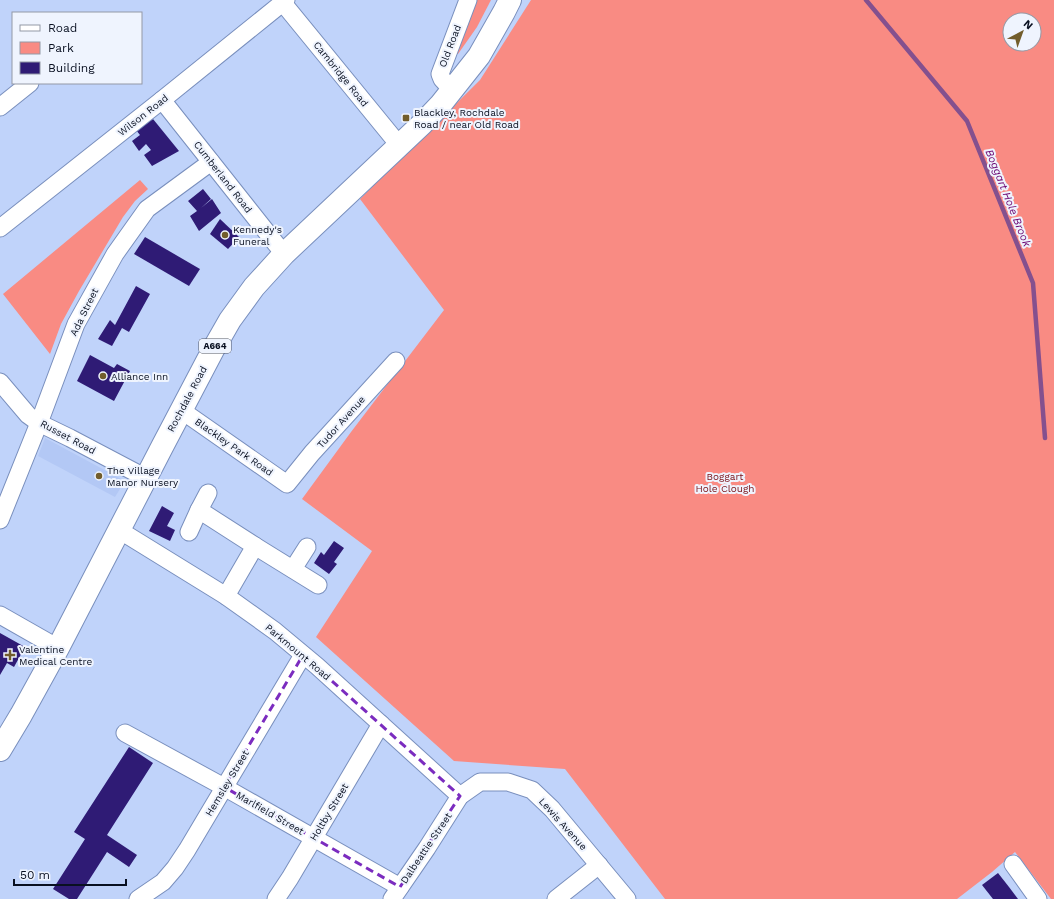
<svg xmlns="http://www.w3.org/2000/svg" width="1054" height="899" font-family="'Work Sans',sans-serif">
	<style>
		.built { fill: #b3c8f5 }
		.green { fill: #f98b83; fill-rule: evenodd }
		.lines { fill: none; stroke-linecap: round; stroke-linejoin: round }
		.stream { stroke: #84508e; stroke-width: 4.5 }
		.building { fill: #2f1b75 }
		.street-casing { stroke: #798fbd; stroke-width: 19 }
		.primary-casing { stroke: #798fbd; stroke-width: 24 }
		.street { stroke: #fff; stroke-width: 17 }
		.primary { stroke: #fff; stroke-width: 22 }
		.marked { fill: none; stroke: #7b2cbf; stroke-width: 3; stroke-dasharray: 8 5; stroke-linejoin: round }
		.poi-dot { fill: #725d2c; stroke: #eff4fe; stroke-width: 1.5 }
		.labels { text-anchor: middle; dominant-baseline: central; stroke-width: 4; stroke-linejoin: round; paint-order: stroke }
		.shield { fill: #eff4fe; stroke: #4e5463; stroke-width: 1 }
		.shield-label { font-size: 9px; font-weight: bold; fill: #091021 }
		.street-label { font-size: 10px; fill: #091021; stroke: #eff4fe }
		.poi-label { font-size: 10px; fill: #091021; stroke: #eff4fe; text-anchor: start }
		.park-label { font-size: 10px; fill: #791016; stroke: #eff4fe }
		.water-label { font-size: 11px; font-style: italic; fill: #68006f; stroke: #eff4fe }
	</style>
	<rect width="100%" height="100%" fill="#c0d3fa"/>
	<polygon class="built" points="45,438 125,481 115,497 38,456"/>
	<g class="green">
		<polygon points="474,0 491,0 477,27 458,54 454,53"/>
		<path d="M531 0H1054V899H1051L1015 852 992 872 957 899H665L565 769 454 761 316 637 372 551 302 499 351 432 444 310 360 199 480 80ZM1010 20H1034V44H1010Z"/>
		<polygon points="140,180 148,189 135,201 123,217 79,291 61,324 50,354 3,294"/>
	</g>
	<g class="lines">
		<polyline class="stream" points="866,0 967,121 1033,283 1045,438"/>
	</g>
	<g class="building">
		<polygon points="153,119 179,151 152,166 144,155 151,150 146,144 139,151 132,141 140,135 136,130"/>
		<polygon points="203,189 211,199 201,208 212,199 221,213 199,231 190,216 197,211 188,201"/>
		<polygon points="220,219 239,237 228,249 210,234"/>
		<polygon points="145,237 200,269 189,286 134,254"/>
		<polygon points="136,286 150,294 129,332 122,328 112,346 98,339 110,320 115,325"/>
		<polygon points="90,355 114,368 117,364 130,371 114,401 77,381"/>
		<polygon points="162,506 174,513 167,526 175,530 170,541 149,531"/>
		<polygon points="334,541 344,548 334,562 337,564 329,574 314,563 321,552 324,555"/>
		<polygon points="0,633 25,647 14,667 7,663 0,675"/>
		<polygon points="129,747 153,763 107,835 137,855 129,867 107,852 77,899 69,899 53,889 85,839 74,832"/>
		<polygon points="998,873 1009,887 1018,899 993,899 982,885"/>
	</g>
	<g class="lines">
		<defs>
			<g id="street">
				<polyline points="283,3 399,145"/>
				<polyline points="452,90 442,79 440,74 468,0"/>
				<polyline points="162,100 284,254"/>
				<polyline points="0,107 30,83"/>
				<polyline points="0,228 162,100 286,0"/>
				<polyline points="0,382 28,415 39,423 70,438 146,478"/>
				<polyline points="181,410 287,484 312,453 396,361"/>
				<polyline points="208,493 199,510 255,546 226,596"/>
				<polyline points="0,520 39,423 76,324 115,254 147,209 211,162"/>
				<polyline points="119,530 226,596 275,631 317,666 460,796"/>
				<polyline points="189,532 199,510"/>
				<polyline points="255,546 318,585"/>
				<polyline points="293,569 307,547"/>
				<polyline points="0,615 58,648"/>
				<polyline points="125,733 224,787 400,887"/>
				<polyline points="1013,864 1038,899"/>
				<polyline points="138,899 163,882 175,868 187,850 234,771 303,655"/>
				<polyline points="276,899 290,878 381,724"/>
				<polyline points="392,899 427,848 460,796 480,782 508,782 532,790 552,809 627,899"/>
				<polyline points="556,899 599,865"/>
			</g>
			<polyline id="primary" points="0,750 21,715 58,648 162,447 214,348 230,320 254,287 284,254 422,124 441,104 479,56 504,12 510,0"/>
		</defs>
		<use href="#street" class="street-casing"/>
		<use href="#primary" class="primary-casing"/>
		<use href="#street" class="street"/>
		<use href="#primary" class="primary"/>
	</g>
	<path class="marked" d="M303 655 460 796 400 887 224 787Z"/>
	<g class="poi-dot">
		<rect x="402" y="114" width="8" height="8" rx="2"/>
		<circle cx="225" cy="235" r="4"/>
		<circle cx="103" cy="376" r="4"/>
		<circle cx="99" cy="476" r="4"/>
		<path d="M8 649h4v4h4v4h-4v4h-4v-4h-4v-4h4z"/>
	</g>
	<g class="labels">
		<rect class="shield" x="199" y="339" width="32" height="14" rx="3"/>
		<g class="shield-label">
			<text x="215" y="346">A664</text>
		</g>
		<g class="street-label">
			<text transform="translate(450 46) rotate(-69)">Old Road</text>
			<text transform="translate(341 74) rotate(51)">Cambridge Road</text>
			<text transform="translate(143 115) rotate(-38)">Wilson Road</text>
			<text transform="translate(223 177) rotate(52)">Cumberland Road</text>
			<text transform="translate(84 312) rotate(-64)">Ada Street</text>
			<text transform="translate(187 399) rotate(-62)">Rochdale Road</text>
			<text transform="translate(341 422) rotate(-48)">Tudor Avenue</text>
			<text transform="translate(68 437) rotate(28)">Russet Road</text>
			<text transform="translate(234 447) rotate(35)">Blackley Park Road</text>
			<text transform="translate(298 652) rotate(40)">Parkmount Road</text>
			<text transform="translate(227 783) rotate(-59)">Hemsley Street</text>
			<text transform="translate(329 812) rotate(-59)">Holtby Street</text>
			<text transform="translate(270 813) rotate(30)">Marlfield Street</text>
			<text transform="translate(563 824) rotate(48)">Lewis Avenue</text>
			<text transform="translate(426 848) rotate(-56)">Dalbeattie Street</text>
		</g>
		<g class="poi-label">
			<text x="414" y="112">Blackley, Rochdale<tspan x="414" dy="12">Road / near Old Road</tspan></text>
			<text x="233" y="229">Kennedy's<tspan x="233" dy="12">Funeral</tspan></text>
			<text x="111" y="376">Alliance Inn</text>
			<text x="107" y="470">The Village<tspan x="107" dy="12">Manor Nursery</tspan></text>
			<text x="19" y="649">Valentine<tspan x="19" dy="12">Medical Centre</tspan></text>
		</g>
		<g class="park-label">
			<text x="725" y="476">Boggart<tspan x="725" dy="12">Hole Clough</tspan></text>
		</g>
		<g class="water-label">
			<text transform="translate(1008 198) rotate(68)">Boggart Hole Brook</text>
		</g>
	</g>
	<rect x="12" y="12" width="130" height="72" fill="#eff4fe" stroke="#9399a6"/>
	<rect x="20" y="25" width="20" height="6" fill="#ffffff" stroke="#9399a6"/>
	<text x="48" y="32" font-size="12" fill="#091021">Road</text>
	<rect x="20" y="42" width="20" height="12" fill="#f98b83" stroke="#9399a6"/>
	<text x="48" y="52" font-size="12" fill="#091021">Park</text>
	<rect x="20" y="62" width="20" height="12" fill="#2f1b75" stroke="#9399a6"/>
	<text x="48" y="72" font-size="12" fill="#091021">Building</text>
	<g transform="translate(1022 32) rotate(41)"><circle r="19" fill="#eff4fe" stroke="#9399a6"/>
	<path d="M0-3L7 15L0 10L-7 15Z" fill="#725d2c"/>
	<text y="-6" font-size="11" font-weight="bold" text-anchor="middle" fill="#091021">N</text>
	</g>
	<path d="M14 879v6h112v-6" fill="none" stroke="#091021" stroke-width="2"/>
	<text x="20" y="879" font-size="12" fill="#091021" stroke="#eff4fe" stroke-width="3" paint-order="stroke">50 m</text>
</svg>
